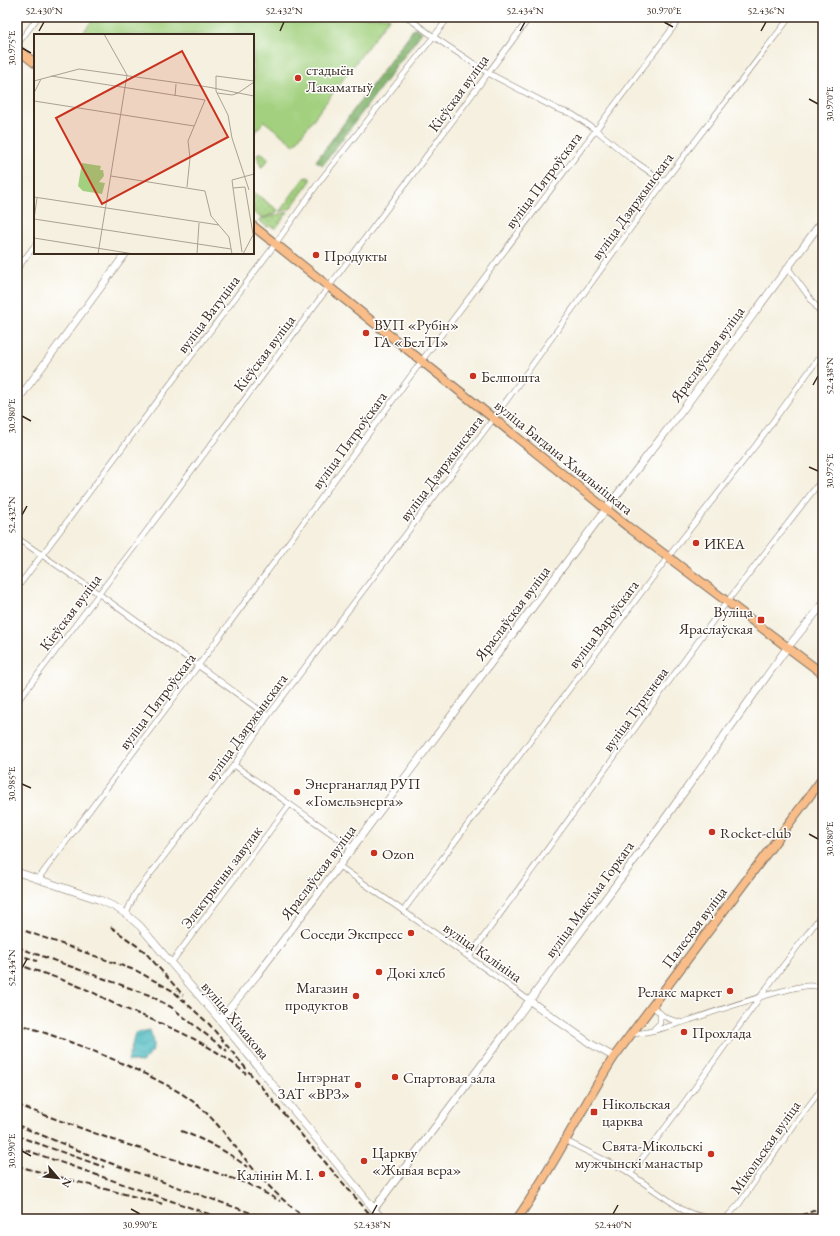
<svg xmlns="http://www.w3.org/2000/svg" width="840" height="1236" font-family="'EB Garamond',serif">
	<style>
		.grass { fill: url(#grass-dots); stroke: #6e7d4e }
		.forest { fill: url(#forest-crowns); stroke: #5e6e46 }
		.garden { fill: #a2d07e; stroke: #6e7d4e }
		.water { fill: url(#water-waves); stroke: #42726f }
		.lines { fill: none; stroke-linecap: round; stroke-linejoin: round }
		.minor-casing { stroke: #7c6f62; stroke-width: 6 }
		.tertiary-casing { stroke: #7c6f62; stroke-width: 8 }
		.primary-casing { stroke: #7c6f62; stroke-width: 10 }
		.minor { stroke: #fff; stroke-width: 5 }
		.tertiary { stroke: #fff; stroke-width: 7 }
		.primary { stroke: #f8bd89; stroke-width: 8 }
		.rail { stroke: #3b2a1e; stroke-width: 2; stroke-dasharray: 6 3; stroke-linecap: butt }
		.ticks { fill: none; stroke: #3b2a1e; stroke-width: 1.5 }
		.poi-dot { fill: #c8321e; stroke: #fff; stroke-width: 1.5 }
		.labels { text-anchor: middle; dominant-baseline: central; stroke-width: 3; stroke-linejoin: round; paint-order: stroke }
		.poi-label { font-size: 15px; fill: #3b2a1e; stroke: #fff; text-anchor: start }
		.street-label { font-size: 15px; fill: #3b2a1e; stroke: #fff }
		.inset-road { fill: none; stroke: #aba192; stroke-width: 1 }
		.view { fill: #c8321e; fill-opacity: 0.15; stroke: #c8321e; stroke-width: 2 }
		.inset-edge { fill: none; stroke: #3b2a1e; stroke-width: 2 }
		.neatline { fill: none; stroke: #3b2a1e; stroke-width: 1.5 }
		.ticks-label { font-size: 10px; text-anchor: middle; fill: #3b2a1e }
	</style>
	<defs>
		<pattern id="grass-dots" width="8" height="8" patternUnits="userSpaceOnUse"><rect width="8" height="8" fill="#a2d07e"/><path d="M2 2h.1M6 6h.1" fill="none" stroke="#8cb36c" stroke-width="1.8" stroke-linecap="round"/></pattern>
		<pattern id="forest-crowns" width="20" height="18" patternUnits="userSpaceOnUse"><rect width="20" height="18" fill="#81b26d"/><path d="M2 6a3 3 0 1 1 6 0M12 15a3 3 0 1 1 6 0" fill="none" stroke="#6b9159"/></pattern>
		<pattern id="water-waves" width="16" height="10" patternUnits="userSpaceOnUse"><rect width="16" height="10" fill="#4ab9c0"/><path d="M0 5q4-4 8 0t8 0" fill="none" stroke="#3f979b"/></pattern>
	</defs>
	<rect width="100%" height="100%" fill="#fff"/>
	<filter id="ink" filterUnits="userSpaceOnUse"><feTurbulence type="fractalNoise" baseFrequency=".025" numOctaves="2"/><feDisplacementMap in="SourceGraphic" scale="8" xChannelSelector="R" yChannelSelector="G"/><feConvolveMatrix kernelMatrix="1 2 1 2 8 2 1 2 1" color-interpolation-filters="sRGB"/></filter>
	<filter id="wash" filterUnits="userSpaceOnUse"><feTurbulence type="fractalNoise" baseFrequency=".012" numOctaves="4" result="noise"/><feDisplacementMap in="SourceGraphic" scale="16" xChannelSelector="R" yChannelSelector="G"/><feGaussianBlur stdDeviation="0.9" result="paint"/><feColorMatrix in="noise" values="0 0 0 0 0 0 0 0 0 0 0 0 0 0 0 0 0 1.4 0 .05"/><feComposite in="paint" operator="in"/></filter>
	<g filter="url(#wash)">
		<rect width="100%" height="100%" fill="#f5f0df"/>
		<g class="grass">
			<polygon points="258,153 262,153 268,158 268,160 263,166 261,167 257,156"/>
			<polygon points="307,177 310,178 310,182 290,209 279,212 304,178"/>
			<polygon points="253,192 278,210 275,214 261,218 253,212"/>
			<polygon points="288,212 276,228 274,228 271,226 267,227 258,220"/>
		</g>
		<polygon class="forest" points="415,27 422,32 323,165 316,161"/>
		<polygon class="garden" points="95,17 390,17 294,145 264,121 253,135 253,35 81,35"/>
		<path class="water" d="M150 1030C155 1047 155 1050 142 1062L128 1061 135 1033Z"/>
	</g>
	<g filter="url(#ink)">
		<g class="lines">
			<defs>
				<g id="minor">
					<polyline points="407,17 434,37 488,73 557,109 572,114 596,130 630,158 664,182"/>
					<polyline points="17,45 38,17"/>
					<polyline points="788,268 823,316"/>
					<polyline points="17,269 35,245"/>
					<polyline points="17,538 99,594 268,716"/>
					<polyline points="17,588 271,250 319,182 449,17"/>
					<polyline points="17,702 154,521 530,17"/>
					<polyline points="234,765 352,848"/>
					<polyline points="339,866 469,957 530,1001"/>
					<polyline points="38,879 198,666 426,355 681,17"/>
					<polyline points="403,911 668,557 756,445 823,352"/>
					<polyline points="126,914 135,894 234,765 268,716 491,422 664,182 790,17"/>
					<polyline points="469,957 723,607 823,478"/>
					<polyline points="171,963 290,804"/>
					<path d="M652 1005C662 1016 666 1019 680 1022"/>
					<polyline points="654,1029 660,1023 660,1015"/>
					<path d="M631 1034C651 1033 670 1026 690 1020 719 1010 748 1000 778 992 792 989 809 982 823 988"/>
					<path d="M566 1141 625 1170 683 1210C697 1217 710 1218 725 1219"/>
					<polyline points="631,1173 686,1100 776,975 823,913"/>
					<polyline points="374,1209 385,1219"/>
					<polyline points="725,1219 739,1204 797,1121 823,1087"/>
				</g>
				<g id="tertiary">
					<polyline points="17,401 126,253"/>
					<polyline points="17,872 100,900 115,907 126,914 140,926 171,963 220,1020 374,1209 659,827 784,652 823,604"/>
					<polyline points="530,1001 591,1044 614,1057"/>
					<polyline points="220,1020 257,975 610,504 681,412 823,220"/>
				</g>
				<g id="primary">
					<polyline points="17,49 35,63"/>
					<polyline points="253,226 493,418 627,526 823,674"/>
					<path d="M517 1219C554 1167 580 1110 614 1057L823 778"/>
				</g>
			</defs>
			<use href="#minor" class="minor-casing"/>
			<use href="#tertiary" class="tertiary-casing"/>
			<use href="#primary" class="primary-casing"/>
			<use href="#minor" class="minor"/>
			<use href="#tertiary" class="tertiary"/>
			<use href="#primary" class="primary"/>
			<g class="rail">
				<polyline points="111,927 144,951 183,995"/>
				<polyline points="17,928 137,971 173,991 209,1024 293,1125 374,1219"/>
				<polyline points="17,947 149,995 171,1007 227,1051"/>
				<polyline points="17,954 37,961"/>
				<path d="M17 964C39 972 62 979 83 988 96 993 108 1001 121 1007 165 1025 210 1042 246 1074"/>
				<path d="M17 1023C63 1039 105 1054 149 1076 167 1085 185 1094 201 1108 218 1123 231 1142 246 1160 264 1183 284 1202 307 1219"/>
				<polyline points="17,1105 119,1142 214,1172 248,1184 280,1201"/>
				<polyline points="17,1125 107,1162 268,1219"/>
				<path d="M181 1131C205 1140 227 1151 247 1167"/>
				<polyline points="17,1136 104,1167"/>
				<polyline points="17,1147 223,1219"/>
				<polyline points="17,1166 163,1204"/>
				<polyline points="793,1219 823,1207"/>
				<polyline points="820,1219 823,1218"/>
			</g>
		</g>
	</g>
	<path class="ticks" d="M664 22 673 27M39 31 44 22M280 31 284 22M520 31 525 22M761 31 766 22M22 48 31 53M809 99 818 104M813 385 818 376M22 416 31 421M809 467 818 471M22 515 27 506M22 784 31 788M809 834 818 839M22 968 27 959M22 1151 31 1156M131 1209 140 1214M372 1214 377 1205M613 1214 618 1205"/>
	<g class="poi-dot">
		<circle cx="298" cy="78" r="4"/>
		<circle cx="316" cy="255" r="4"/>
		<circle cx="366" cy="333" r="4"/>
		<circle cx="473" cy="376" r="4"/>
		<circle cx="696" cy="543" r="4"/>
		<rect x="757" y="616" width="8" height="8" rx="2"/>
		<circle cx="297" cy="792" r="4"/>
		<circle cx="712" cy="832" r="4"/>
		<circle cx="374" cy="853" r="4"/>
		<circle cx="411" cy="933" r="4"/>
		<circle cx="379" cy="972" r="4"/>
		<circle cx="730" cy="991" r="4"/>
		<circle cx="356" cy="996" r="4"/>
		<circle cx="684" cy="1032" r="4"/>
		<circle cx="395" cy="1077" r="4"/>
		<circle cx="358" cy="1085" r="4"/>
		<rect x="590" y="1108" width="8" height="8" rx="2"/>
		<circle cx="711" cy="1154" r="4"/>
		<circle cx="364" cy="1161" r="4"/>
		<circle cx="322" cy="1174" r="4"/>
	</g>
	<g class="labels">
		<g class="poi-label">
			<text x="306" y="69">стадыён<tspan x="306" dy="17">Лакаматыў</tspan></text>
			<text x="324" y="255">Продукты</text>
			<text x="374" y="324">ВУП «Рубін»<tspan x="374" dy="17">ГА «БелТІ»</tspan></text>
			<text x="481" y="376">Белпошта</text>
			<text x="704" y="543">ИКЕА</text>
			<text x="753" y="611" text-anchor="end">Вуліца<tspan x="753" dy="17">Яраслаўская</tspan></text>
			<text x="305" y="783">Энерганагляд РУП<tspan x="305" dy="17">«Гомельэнерга»</tspan></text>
			<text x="720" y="832">Rocket-club</text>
			<text x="382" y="853">Ozon</text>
			<text x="403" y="933" text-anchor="end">Соседи Экспресс</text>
			<text x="387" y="972">Докі хлеб</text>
			<text x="348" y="987" text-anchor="end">Магазин<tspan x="348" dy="17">продуктов</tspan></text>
			<text x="722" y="991" text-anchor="end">Релакс маркет</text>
			<text x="692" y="1032">Прохлада</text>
			<text x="350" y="1076" text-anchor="end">Інтэрнат<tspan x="350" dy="17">ЗАТ «ВРЗ»</tspan></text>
			<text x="403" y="1077">Спартовая зала</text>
			<text x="602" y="1103">Нікольская<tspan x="602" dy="17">царква</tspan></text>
			<text x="703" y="1145" text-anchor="end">Свята-Мікольскі<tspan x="703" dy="17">мужчынскі манастыр</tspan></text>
			<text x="372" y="1152">Царкву<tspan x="372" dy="17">«Жывая вера»</tspan></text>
			<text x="314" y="1174" text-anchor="end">Калінін М. І.</text>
		</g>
		<g class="street-label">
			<text transform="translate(458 93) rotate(-54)">Кіеўская вуліца</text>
			<text transform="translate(543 180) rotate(-53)">вуліца Пятроўскага</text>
			<text transform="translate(632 206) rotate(-54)">вуліца Дзяржынскага</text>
			<text transform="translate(208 314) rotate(-53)">вуліца Ватуціна</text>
			<text transform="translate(264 353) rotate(-53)">Кіеўская вуліца</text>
			<text transform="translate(707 354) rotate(-54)">Яраслаўская вуліца</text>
			<text transform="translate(349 440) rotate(-54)">вуліца Пятроўскага</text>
			<text transform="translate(564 457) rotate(39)">вуліца Багдана Хмяльніцкага</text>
			<text transform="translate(441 468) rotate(-53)">вуліца Дзяржынскага</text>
			<text transform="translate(70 612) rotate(-53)">Кіеўская вуліца</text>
			<text transform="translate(512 613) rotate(-53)">Яраслаўская вуліца</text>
			<text transform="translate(603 624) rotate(-53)">вуліца Вароўскага</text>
			<text transform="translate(157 701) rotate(-53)">вуліца Пятроўскага</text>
			<text transform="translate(635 709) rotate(-54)">вуліца Тургенева</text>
			<text transform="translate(246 727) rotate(-54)">вуліца Дзяржынскага</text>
			<text transform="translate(318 872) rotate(-53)">Яраслаўская вуліца</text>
			<text transform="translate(221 877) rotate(-53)">Электрычны завулак</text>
			<text transform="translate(589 899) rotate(-54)">вуліца Максіма Горкага</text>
			<text transform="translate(694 927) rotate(-53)">Палеская вуліца</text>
			<text transform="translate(483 952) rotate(35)">вуліца Калініна</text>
			<text transform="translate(236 1020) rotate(50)">вуліца Хімакова</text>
			<text transform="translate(765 1147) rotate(-55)">Мікольская вуліца</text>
		</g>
	</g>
	<g transform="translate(34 34)">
		<rect width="220" height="220" fill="#f5f0df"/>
		<path d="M48 129 67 132 66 136H69L70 142 65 148 71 149 68 160 49 157 44 152Z" fill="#a2d07e"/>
		<path class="inset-road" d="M17 42 171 66 154 107 156 124 153 153M182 42V57L194 81 198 104 215 156M182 42 220 47M0 47 45 35 174 53 220 62M0 59 7 45M183 59 198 61 204 59M204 59 220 48M141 62 142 50M0 67 160 92M77 142 171 157 177 182 195 203 198 220M211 153 219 200M211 153 199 154 198 146 220 140M199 154 208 218M0 163 185 191M0 185 197 215M0 185 3 164M0 204 100 220M64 220 93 41 70 0M163 220 165 189M209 220 220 199"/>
		<path class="view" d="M148 17 194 103 68 170 22 84Z"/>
		<rect width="220" height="220" class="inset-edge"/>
	</g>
	<rect width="840" height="1236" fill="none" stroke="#fff" stroke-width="44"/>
	<g transform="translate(58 1178) rotate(118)" stroke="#ffffff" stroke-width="3" paint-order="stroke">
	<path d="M0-3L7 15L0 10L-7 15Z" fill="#3b2a1e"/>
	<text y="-6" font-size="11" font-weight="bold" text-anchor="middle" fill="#3b2a1e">N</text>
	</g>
	<rect x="22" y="22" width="796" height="1192" class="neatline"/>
	<g class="ticks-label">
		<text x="44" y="14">52.430°N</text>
		<text x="284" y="14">52.432°N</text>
		<text x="525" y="14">52.434°N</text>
		<text x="664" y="14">30.970°E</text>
		<text x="766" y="14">52.436°N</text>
		<text transform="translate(11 48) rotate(-90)" y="4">30.975°E</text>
		<text transform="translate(829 104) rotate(-90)" y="4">30.970°E</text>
		<text transform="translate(829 376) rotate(-90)" y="4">52.438°N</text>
		<text transform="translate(11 416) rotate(-90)" y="4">30.980°E</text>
		<text transform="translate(829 471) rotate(-90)" y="4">30.975°E</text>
		<text transform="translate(11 515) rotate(-90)" y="4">52.432°N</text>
		<text transform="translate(11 784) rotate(-90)" y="4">30.985°E</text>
		<text transform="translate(829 839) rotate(-90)" y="4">30.980°E</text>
		<text transform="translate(11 968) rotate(-90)" y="4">52.434°N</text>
		<text transform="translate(11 1151) rotate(-90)" y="4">30.990°E</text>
		<text x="140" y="1228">30.990°E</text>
		<text x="372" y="1228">52.438°N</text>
		<text x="613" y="1228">52.440°N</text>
	</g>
</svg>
